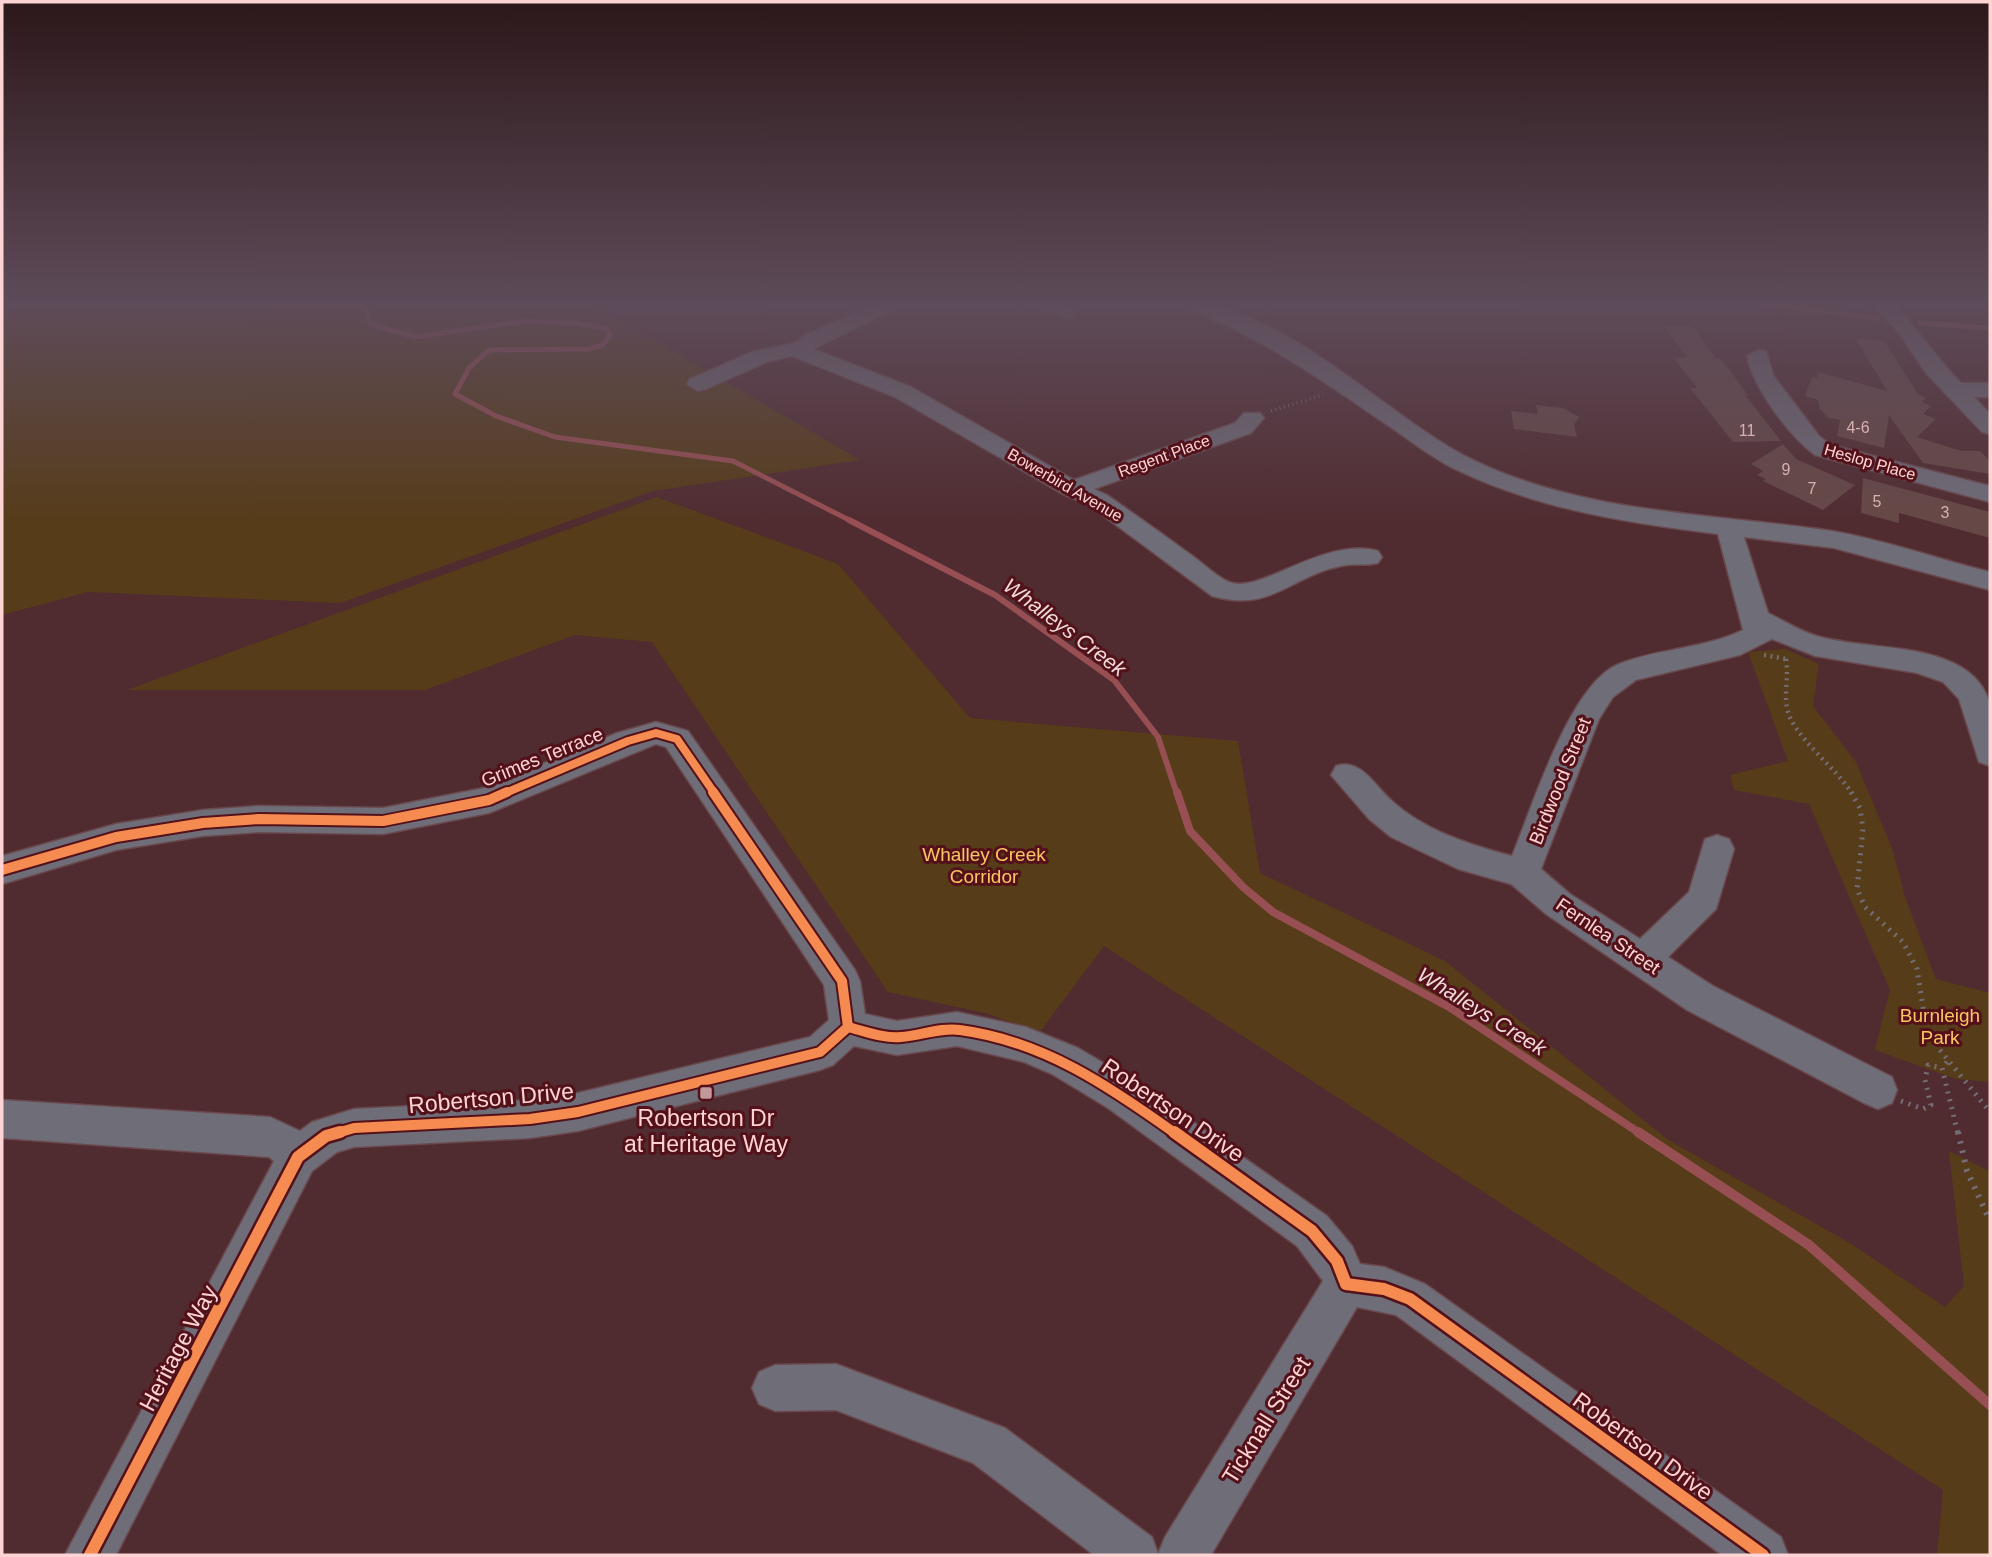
<svg xmlns="http://www.w3.org/2000/svg" width="1992" height="1557" font-family="Arial,sans-serif">
	<style>
		.green { fill: #563c19 }
		.lines { fill: none; stroke-linecap: round; stroke-linejoin: round }
		.stream-far3 { stroke: #984f53; stroke-width: 5 }
		.stream-far2 { stroke: #984f53; stroke-width: 6 }
		.stream-far1 { stroke: #984f53; stroke-width: 8 }
		.stream { stroke: #984f53; stroke-width: 10 }
		.building { fill: #664846 }
		.minor-casing { stroke: #69494d; stroke-width: 3 }
		.path-far3 { stroke: #746d75; stroke-width: 3.5; stroke-dasharray: 1 3.5; stroke-linecap: butt }
		.path-far2 { stroke: #746d75; stroke-width: 4.5; stroke-dasharray: 2 4.5; stroke-linecap: butt }
		.path-far1 { stroke: #746d75; stroke-width: 5; stroke-dasharray: 2 6; stroke-linecap: butt }
		.path { stroke: #746d75; stroke-width: 6; stroke-dasharray: 2.5 7; stroke-linecap: butt }
		.minor { fill: #6f6d78; fill-rule: evenodd }
		.cycleway-far2-casing { stroke: #53111a; stroke-width: 12 }
		.cycleway-far1-casing { stroke: #53111a; stroke-width: 14 }
		.cycleway-casing { stroke: #53111a; stroke-width: 17 }
		.cycleway-far2 { stroke: #f68b52; stroke-width: 8 }
		.cycleway-far1 { stroke: #f68b52; stroke-width: 10 }
		.cycleway { stroke: #f68b52; stroke-width: 12 }
		.poi-dot { fill: #c1999a; stroke: #53111a; stroke-width: 2.5 }
		.labels { text-anchor: middle; dominant-baseline: central; stroke-width: 6; stroke-linejoin: round; paint-order: stroke }
		.number-label { font-size: 16px; fill: #d8b0b0 }
		.far-street-label { font-size: 16px; fill: #fed3d3; stroke: #53111a }
		.street-label { font-size: 19px; fill: #fed3d3; stroke: #53111a }
		.park-label { font-size: 19px; fill: #fdc464; stroke: #53111a }
		.water-label { font-size: 21px; font-style: italic; fill: #f1dada; stroke: #53111a }
		.near-street-label { font-size: 23px; fill: #fed3d3; stroke: #53111a }
		.near-poi-label { font-size: 23px; fill: #fed3d3; stroke: #53111a }
	</style>
	<rect width="100%" height="100%" fill="#502c30"/>
	<g class="green">
		<polygon points="18,304 597,304 608,313 860,460 653,491 340,603 88,592 2,615 2,307"/>
		<polygon points="657,497 838,564 970,718 1238,741 1260,873 1445,961 1667,1139 1853,1245 1945,1307 1964,1286 1949,1151 1989,1171 1990,1555 1937,1555 1943,1490 1104,946 1039,1033 989,1014 888,992 652,642 575,635 425,690 127,690"/>
		<polygon points="1785,649 1819,664 1813,706 1856,762 1893,851 1905,897 1936,979 1990,993 1990,1082 1956,1079 1875,1050 1890,990 1809,804 1734,790 1730,775 1788,761 1748,652"/>
	</g>
	<g class="lines">
		<g class="stream-far3">
			<polyline points="285,304 365,306 370,324 415,337 526,321 575,323 607,329 610,335 603,345 589,349 489,350 469,368 455,394 496,416 555,437 733,461 853,522"/>
			<polyline points="1764,304 1877,318"/>
			<polyline points="1920,323 1990,328"/>
		</g>
		<polyline class="stream-far2" points="849,520 995,595 1114,680 1158,737 1177,794"/>
		<polyline class="stream-far1" points="1177,792 1190,831 1243,887 1273,912 1449,1007 1641,1134"/>
		<polyline class="stream" points="1638,1132 1809,1245 1990,1405"/>
	</g>
	<g class="building">
		<polygon points="1664,326 1692,326 1716,359 1720,358 1735,377 1748,395 1745,395 1781,441 1733,442 1690,388 1697,388 1674,358 1687,357"/>
		<polygon points="1855,338 1884,341 1918,394 1926,398 1922,402 1931,406 1923,414 1936,419 1917,437 1961,451 1980,451 1990,461 1990,474 1923,463 1889,415 1884,448 1837,436 1840,420 1829,418 1820,409 1818,400 1805,396 1812,377 1817,378 1818,372 1887,391"/>
		<polygon points="1536,405 1563,408 1579,417 1574,425 1577,437 1514,429 1511,411 1538,414"/>
		<polygon points="1783,444 1796,459 1855,485 1823,510 1763,481 1766,479 1757,475 1763,471 1751,464"/>
		<polygon points="1863,478 1990,512 1990,538 1899,513 1899,523 1861,513"/>
	</g>
	<g class="lines">
		<defs>
			<g id="minor">
				<path d="M875 304H901L898 308 813 349 911 387 1074 480 1235 423 1244 413H1260L1264 418 1251 433 1094 489 1107 495C1136 515 1165 536 1194 557 1205 565 1217 577 1229 582 1260 595 1323 536 1378 551L1382 557 1378 563C1366 566 1353 563 1341 566 1290 576 1272 613 1212 596L1089 505 1063 494 895 397 792 356 767 362 706 389 698 391 687 384 690 379 752 352 794 343 807 334Z"/>
				<polygon points="1035,304 1063,304 1077,312 1067,318 1038,308"/>
				<path d="M1182 304C1274 297 1389 419 1471 459 1584 514 1710 513 1832 531 1885 540 1938 559 1990 572V590L1834 548 1744 537 1768 613C1784 621 1800 631 1817 636 1868 652 1969 639 1989 701 1992 719 1990 747 1990 766L1979 762 1959 699 1943 682 1917 673 1815 656 1772 639 1740 655 1636 680 1613 697 1599 719 1541 869 1570 894 1640 939 1689 892 1705 839 1717 835 1729 839 1734 849 1716 909 1668 957 1713 986 1892 1077 1897 1090 1892 1103 1878 1109 1864 1103 1687 1010 1546 914 1511 884 1458 869 1391 837 1369 819 1331 775 1336 766C1361 758 1374 785 1391 800 1423 830 1470 845 1512 856 1532 808 1570 683 1619 664 1659 648 1704 649 1743 630L1718 534C1628 523 1537 509 1455 469 1430 457 1406 437 1383 422 1319 378 1258 335 1185 308Z"/>
				<path d="M1872 304H1893C1918 328 1936 358 1961 383H1990V397H1974L1990 414V434L1982 432 1926 373 1899 333Z"/>
				<path d="M1758 350 1766 351 1773 375 1819 436 1831 445 1990 486V502L1815 455C1789 436 1753 387 1747 356Z"/>
				<polygon points="656,722 688,731 855,970 860,981 865,1014 897,1021 957,1012 1026,1027 1078,1048 1136,1082 1327,1216 1352,1246 1360,1264 1384,1267 1425,1284 1781,1537 1788,1555 1722,1555 1396,1315 1357,1307 1211,1555 1094,1555 973,1463 836,1410 775,1411 759,1404 752,1388 759,1372 775,1365 836,1364 1005,1428 1152,1537 1158,1554 1165,1537 1323,1281 1297,1246 1108,1108 1052,1074 1024,1062 957,1046 897,1055 854,1046 833,1065 820,1070 578,1131 530,1138 354,1147 337,1152 312,1171 116,1555 65,1555 274,1161 269,1157 2,1138 2,1100 270,1117 300,1131 312,1122 354,1109 530,1100 578,1093 810,1037 829,1020 824,985 666,747 656,744 489,813 383,834 259,832 203,836 116,850 2,884 2,856 116,824 203,810 259,806 383,808 484,788 617,733"/>
			</g>
		</defs>
		<use href="#minor" class="minor-casing"/>
		<polyline class="path-far3" points="1271,411 1323,395"/>
		<g class="path-far2">
			<polyline points="1764,655 1786,659"/>
			<path d="M1786 659C1789 675 1784 692 1787 708 1792 736 1837 768 1852 794"/>
		</g>
		<g class="path-far1">
			<polyline points="1851,792 1860,808 1863,829 1857,889 1865,907 1903,942 1917,969 1927,1034 1990,1112"/>
			<polyline points="1947,1062 1942,1068 1958,1134"/>
			<polyline points="1901,1101 1923,1109 1931,1105 1925,1080 1928,1065 1942,1068"/>
		</g>
		<polyline class="path" points="1958,1132 1967,1171 1990,1221"/>
		<use href="#minor" class="minor"/>
		<defs>
			<polyline id="cycleway-far2" points="503,794 628,741 656,733 677,739 715,794"/>
			<g id="cycleway-far1">
				<polyline points="713,792 842,981 848,1027"/>
				<polyline points="2,870 116,837 203,823 259,819 383,821 489,800 507,792"/>
				<path d="M334 1134 354 1128 530 1119 578 1112 820 1052 848 1027C864 1031 885 1039 901 1037 919 1036 941 1027 960 1030 1043 1041 1109 1086 1176 1134"/>
			</g>
			<g id="cycleway">
				<polyline points="1174,1132 1312,1231 1337,1261 1346,1284 1384,1289 1410,1299 1763,1555"/>
				<polyline points="90,1555 298,1157 326,1136 340,1132"/>
			</g>
		</defs>
		<use href="#cycleway-far2" class="cycleway-far2-casing"/>
		<use href="#cycleway-far1" class="cycleway-far1-casing"/>
		<use href="#cycleway" class="cycleway-casing"/>
		<use href="#cycleway-far2" class="cycleway-far2"/>
		<use href="#cycleway-far1" class="cycleway-far1"/>
		<use href="#cycleway" class="cycleway"/>
	</g>
	<linearGradient id="sky" x2="0" y2="1"><stop stop-color="#2c181a"/><stop offset="0.58" stop-color="#5e4b59"/><stop offset="1" stop-color="#5e4b59" stop-opacity="0"/></linearGradient>
	<rect width="1992" height="522" fill="url(#sky)"/>
	<rect class="poi-dot" x="699" y="1086" width="14" height="14" rx="3.5"/>
	<g class="labels">
		<g class="number-label">
			<text x="1858" y="427">4-6</text>
			<text x="1747" y="430">11</text>
			<text x="1786" y="469">9</text>
			<text x="1812" y="488">7</text>
			<text x="1877" y="501">5</text>
			<text x="1945" y="512">3</text>
		</g>
		<g class="far-street-label">
			<text transform="translate(1164 456) rotate(-20)">Regent Place</text>
			<text transform="translate(1870 462) rotate(16)">Heslop Place</text>
			<text transform="translate(1065 485) rotate(30)">Bowerbird Avenue</text>
		</g>
		<g class="street-label">
			<text transform="translate(542 757) rotate(-22)">Grimes Terrace</text>
			<text transform="translate(1560 781) rotate(-68)">Birdwood Street</text>
			<text transform="translate(1608 936) rotate(34)">Fernlea Street</text>
		</g>
		<g class="park-label">
			<text x="984" y="854">Whalley Creek<tspan x="984" dy="22">Corridor</tspan></text>
			<text x="1940" y="1015">Burnleigh<tspan x="1940" dy="22">Park</tspan></text>
		</g>
		<g class="water-label">
			<text transform="translate(1065 627) rotate(37)">Whalleys Creek</text>
			<text transform="translate(1482 1011) rotate(32)">Whalleys Creek</text>
		</g>
		<g class="near-street-label">
			<text transform="translate(491 1098) rotate(-5)">Robertson Drive</text>
			<text transform="translate(1173 1110) rotate(34)">Robertson Drive</text>
			<text transform="translate(178 1348) rotate(-62)">Heritage Way</text>
			<text transform="translate(1266 1420) rotate(-58)">Ticknall Street</text>
			<text transform="translate(1643 1446) rotate(36)">Robertson Drive</text>
		</g>
		<g class="near-poi-label">
			<text x="706" y="1118">Robertson Dr<tspan x="706" dy="26">at Heritage Way</tspan></text>
		</g>
	</g>
	<rect width="1992" height="1557" fill="none" stroke="#fed3d3" stroke-width="7"/>
</svg>
